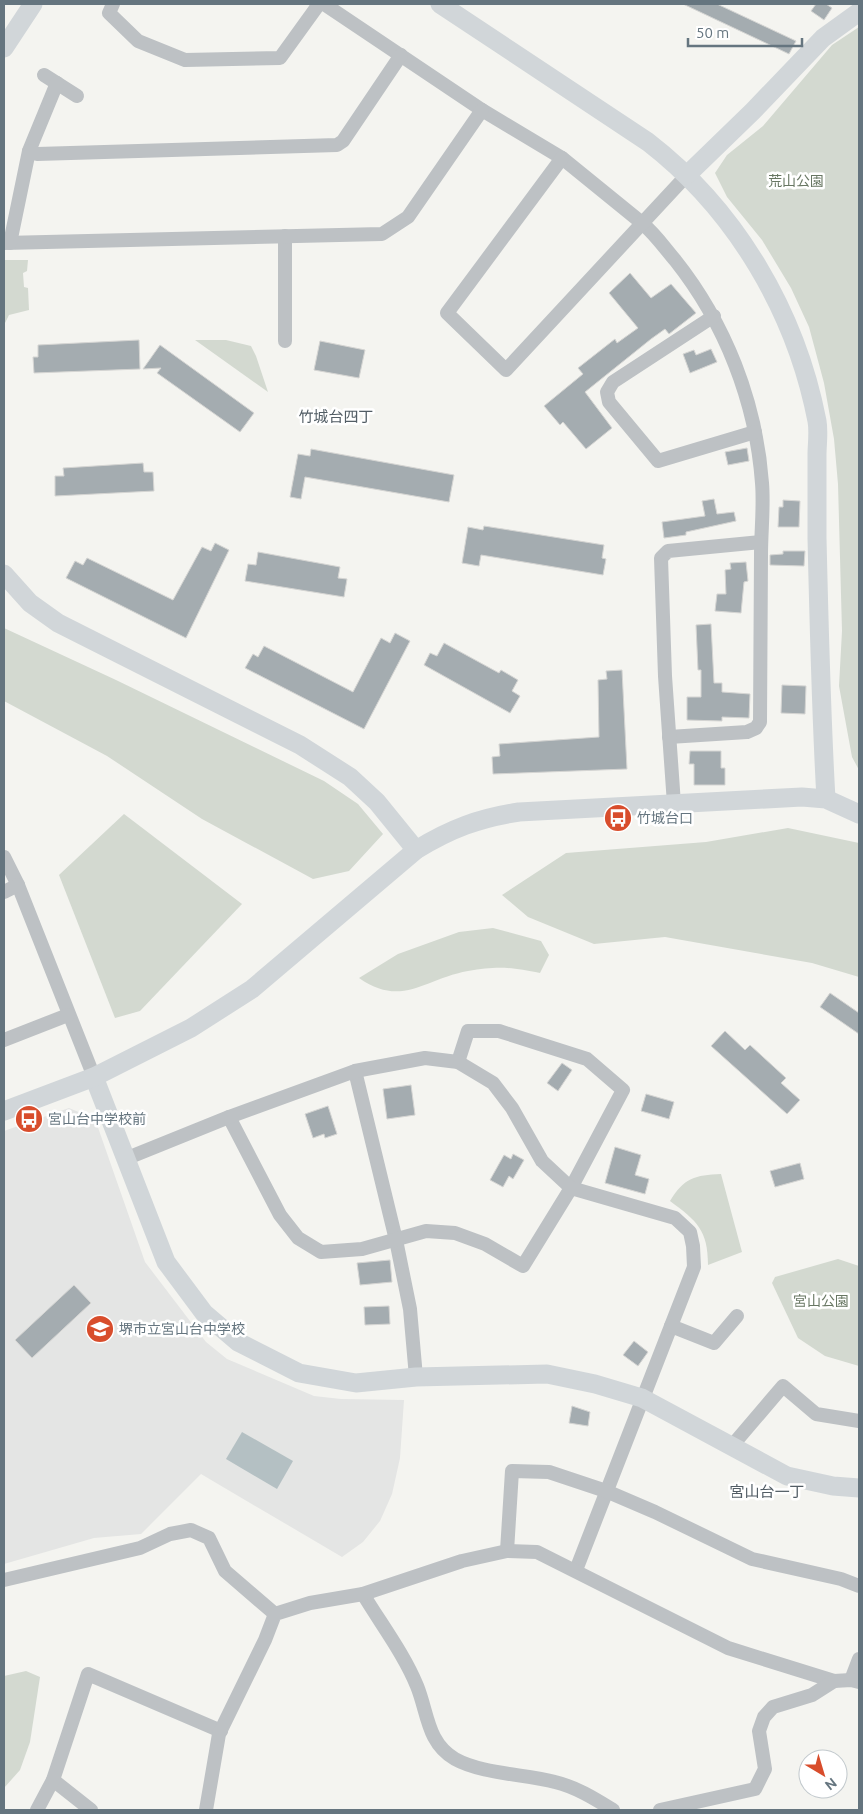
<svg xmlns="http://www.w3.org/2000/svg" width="863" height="1814" font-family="Ubuntu,'Noto Sans JP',sans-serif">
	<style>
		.built { fill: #e4e5e4 }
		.green { fill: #d3d9d0 }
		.water { fill: #b4c0c3 }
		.building { fill: #a4acb0; stroke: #d5d5d3 }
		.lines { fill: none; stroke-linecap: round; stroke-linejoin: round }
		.street { stroke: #bdc1c4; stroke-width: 14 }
		.secondary { stroke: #d1d6d9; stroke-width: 19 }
		.labels { text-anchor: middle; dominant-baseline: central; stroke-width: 5; stroke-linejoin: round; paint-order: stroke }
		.park-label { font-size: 14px; fill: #687763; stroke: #fff }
		.poi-label { font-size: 14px; fill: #65757f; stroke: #fff; text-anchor: start }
		.neighbourhood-label { font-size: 15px; fill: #525d65; stroke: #fff }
	</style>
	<rect width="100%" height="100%" fill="#f4f4f0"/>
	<polygon class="built" points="69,1108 95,1119 145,1262 206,1342 227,1359 314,1396 341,1399 404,1400 400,1458 392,1494 380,1521 363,1542 342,1557 201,1474 141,1534 94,1538 4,1564 4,1131"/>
	<g class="green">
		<polygon points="859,27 859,770 852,757 839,686 842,631 838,484 834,439 824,383 809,327 791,288 762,240 727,197 715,173 727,155 763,126 832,45"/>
		<polygon points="4,260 28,260 27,271 23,273 24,287 28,288 29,310 9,315 4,325"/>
		<polygon points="195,340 226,340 251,346 256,356 268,392"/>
		<polygon points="4,628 116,680 324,781 358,804 383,834 349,871 313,879 202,819 107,756 4,701"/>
		<polygon points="124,814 242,904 140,1011 115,1018 59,875"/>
		<polygon points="788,828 859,843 859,977 812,963 665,937 594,944 528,917 502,895 566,853 706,842"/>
		<path d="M493 928 541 941 549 955 540 973C511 967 497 966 468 971 424 979 402 1008 359 978L398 954 459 932Z"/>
		<path d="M721 1174 742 1252 708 1265C708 1230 697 1221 670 1201 684 1178 695 1175 721 1174Z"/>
		<polygon points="838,1259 859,1266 859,1366 825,1356 798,1338 772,1283 775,1277"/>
		<polygon points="26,1671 40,1677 30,1742 20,1770 4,1788 4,1676"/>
	</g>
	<polygon class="water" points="242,1432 293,1461 277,1489 226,1459"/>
	<g class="building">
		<polygon points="683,4 717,4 796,41 789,54"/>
		<polygon points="816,4 826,4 832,8 824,20 811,11"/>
		<polygon points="630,273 651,298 671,284 696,313 669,334 665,329 651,339 585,392 612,428 586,449 563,422 560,425 544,406 583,374 578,368 615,339 617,343 638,328 609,293"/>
		<polygon points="139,340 140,369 34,373 33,357 38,357 38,345"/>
		<polygon points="320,341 365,350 359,378 314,370"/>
		<polygon points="160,345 254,413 240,432 157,373 161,368 143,369"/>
		<polygon points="711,349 717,362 690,373 683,354 694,350 696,355"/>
		<polygon points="747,448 749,461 728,465 725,452"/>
		<polygon points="311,449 454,475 449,502 305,477 301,499 290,497 298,454 310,456"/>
		<polygon points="143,463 144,472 153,472 154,491 55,496 55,476 64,476 63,468"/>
		<polygon points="714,499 717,514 734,512 736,521 686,532 686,535 664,538 662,522 705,516 702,501"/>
		<polygon points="783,500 800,501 799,527 778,527 779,507 783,507"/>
		<polygon points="484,526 604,545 602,558 606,559 603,575 481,555 479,566 462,563 468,527 483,530"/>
		<polygon points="215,543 229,550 186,638 66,578 75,561 83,565 87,558 173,600 202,547 211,551"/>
		<polygon points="783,551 805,551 804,566 770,565 770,555 783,554"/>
		<polygon points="258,552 340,567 338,578 347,579 344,597 245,581 248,564 256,565"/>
		<polygon points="746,562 748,581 744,582 741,613 715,611 717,594 726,594 725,570 731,569 730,563"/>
		<polygon points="711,624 714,683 722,683 722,692 750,694 749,718 722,717 722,721 687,720 687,697 701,697 701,670 698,670 696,625"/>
		<polygon points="395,633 410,641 364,729 245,668 253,654 258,657 264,646 353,692 381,638 390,643"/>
		<polygon points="444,643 499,673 501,670 518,680 512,691 520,696 510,713 424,665 430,653 437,656"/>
		<polygon points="622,670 627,769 493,774 492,757 500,756 499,744 599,737 598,680 607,679 606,671"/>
		<polygon points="782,685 806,686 805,714 781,713"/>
		<polygon points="690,751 721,751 721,768 725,768 725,785 694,785 694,764 689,764"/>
		<polygon points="830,993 859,1013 859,1034 820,1007"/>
		<polygon points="725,1031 745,1050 750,1045 786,1078 781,1083 800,1100 787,1114 711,1046"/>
		<polygon points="562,1063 572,1070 558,1091 547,1083"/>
		<polygon points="411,1085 415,1115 387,1119 383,1089"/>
		<polygon points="646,1094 674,1102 669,1119 641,1111"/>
		<polygon points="328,1106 337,1134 325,1138 324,1134 313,1138 305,1114"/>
		<polygon points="615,1147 641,1155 635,1175 649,1179 645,1194 605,1183"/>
		<polygon points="513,1154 524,1160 513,1179 509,1176 503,1187 490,1180 504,1155 511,1159"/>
		<polygon points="800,1163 804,1179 775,1187 770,1171"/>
		<polygon points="390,1260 392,1282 360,1285 357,1263"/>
		<polygon points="74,1285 91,1303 32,1358 15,1340"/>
		<polygon points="389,1306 390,1324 365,1325 364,1307"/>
		<polygon points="634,1341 648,1352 638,1366 623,1355"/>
		<polygon points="572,1406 590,1412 588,1426 569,1423"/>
	</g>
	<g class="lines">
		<g class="street">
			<polyline points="113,4 109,13 138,41 185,60 280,58 319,4"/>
			<path d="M324 4 482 110 562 158 642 223C655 234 664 247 675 260 725 323 756 401 762 483 764 506 761 531 761 555 761 610 760 666 760 722L756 728 747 732 669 737"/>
			<polyline points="44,75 77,96"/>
			<polyline points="29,151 57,83"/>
			<polyline points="562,158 447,313 506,370 687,175"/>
			<polyline points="285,236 285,341"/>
			<polyline points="4,243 382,234 408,217 482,110"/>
			<polyline points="10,243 29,151 37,154 337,145 343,141 401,55"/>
			<polyline points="714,316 613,382 607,392 609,402 658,461 755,432"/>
			<polyline points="674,804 665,676 661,558 668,551 761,542"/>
			<polyline points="4,857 18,885 94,1077"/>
			<polyline points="4,892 18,885"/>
			<polyline points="4,1040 68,1015"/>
			<polyline points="355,1071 396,1240 410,1309 416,1377"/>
			<polyline points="229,1117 280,1215 298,1238 321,1252 362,1249 426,1231 455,1233 485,1244 523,1266 571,1188 623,1090 587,1059 499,1031 468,1031 458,1062"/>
			<polyline points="125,1159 229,1117 355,1071 425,1058 458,1062 493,1083 512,1108 542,1161 571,1188 675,1218 690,1232 693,1246 694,1267 576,1570"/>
			<polyline points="671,1326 714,1343 737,1316"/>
			<polyline points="731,1447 783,1386 816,1414 859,1421"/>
			<polyline points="507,1551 512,1471 549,1472 606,1491 655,1512 752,1559 841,1579 859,1586"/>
			<polyline points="4,1580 140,1548 170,1534 191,1530 209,1538 225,1571 275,1614"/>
			<path d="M363 1594C381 1624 404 1654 417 1686 428 1713 427 1743 455 1759 482 1774 525 1774 555 1782 576 1787 595 1799 613 1810"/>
			<polyline points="851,1680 859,1659"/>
			<polyline points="53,1780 91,1810"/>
			<polyline points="37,1810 53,1780 88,1674 221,1731"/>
			<polyline points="206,1810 219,1734 265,1640 275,1614 310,1603 363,1594 462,1561 507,1551 537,1552 728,1648 834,1681 851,1680 859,1682"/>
			<polyline points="660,1810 755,1789 765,1769 759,1731 764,1717 773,1707 812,1695 834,1681"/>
		</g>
		<g class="secondary">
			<path d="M440 4 648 142C736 210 796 312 817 421 819 432 817 444 817 455 817 483 817 510 817 538 819 625 821 712 826 799"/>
			<polyline points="4,48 33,4"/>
			<polyline points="687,175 753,111 823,38 859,12"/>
			<polyline points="4,574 30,603 58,623 300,745 350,777 377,802 416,850"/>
			<polyline points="94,1077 166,1262 204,1313 238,1342 299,1373 356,1383 416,1377 547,1374 595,1384 642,1398 787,1476 833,1486 859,1488"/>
			<path d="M4 1111 94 1077 191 1028 252 989 416 850C450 829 479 818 519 812L802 797 826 799 859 814"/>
		</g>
	</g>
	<defs>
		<symbol id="bus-disc" viewBox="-11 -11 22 22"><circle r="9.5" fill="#d84d2c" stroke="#fff"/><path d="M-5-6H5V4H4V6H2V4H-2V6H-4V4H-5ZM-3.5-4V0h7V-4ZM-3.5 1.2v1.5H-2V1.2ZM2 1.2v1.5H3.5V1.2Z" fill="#fff"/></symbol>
		<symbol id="school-disc" viewBox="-11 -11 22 22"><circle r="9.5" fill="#d84d2c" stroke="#fff"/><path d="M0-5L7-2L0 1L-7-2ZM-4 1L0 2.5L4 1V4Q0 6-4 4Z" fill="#fff"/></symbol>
	</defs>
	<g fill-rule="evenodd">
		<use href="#bus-disc" x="602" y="802" width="32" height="32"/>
		<use href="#bus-disc" x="13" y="1103" width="32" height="32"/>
		<use href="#school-disc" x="84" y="1313" width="32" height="32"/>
	</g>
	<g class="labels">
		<g class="park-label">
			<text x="796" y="181">荒山公園</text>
			<text x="821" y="1301">宮山公園</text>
		</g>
		<g class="poi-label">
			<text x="637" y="818">竹城台口</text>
			<text x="48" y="1119">宮山台中学校前</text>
			<text x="119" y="1329">堺市立宮山台中学校</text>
		</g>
		<g class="neighbourhood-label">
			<text x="336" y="416">竹城台四丁</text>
			<text x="767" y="1491">宮山台一丁</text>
		</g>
	</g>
	<rect width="863" height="1814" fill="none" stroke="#65757f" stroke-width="10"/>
	<g transform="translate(823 1774) rotate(142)"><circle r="24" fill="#ffffff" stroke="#c1c8cc"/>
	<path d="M0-4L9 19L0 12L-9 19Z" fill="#d84d2c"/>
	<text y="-8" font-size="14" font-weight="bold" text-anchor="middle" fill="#65757f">N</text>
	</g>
	<path d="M688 38v8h114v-8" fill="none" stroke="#65757f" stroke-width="2.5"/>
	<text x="696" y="38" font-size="15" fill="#65757f" stroke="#ffffff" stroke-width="4" paint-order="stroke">50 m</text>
</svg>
